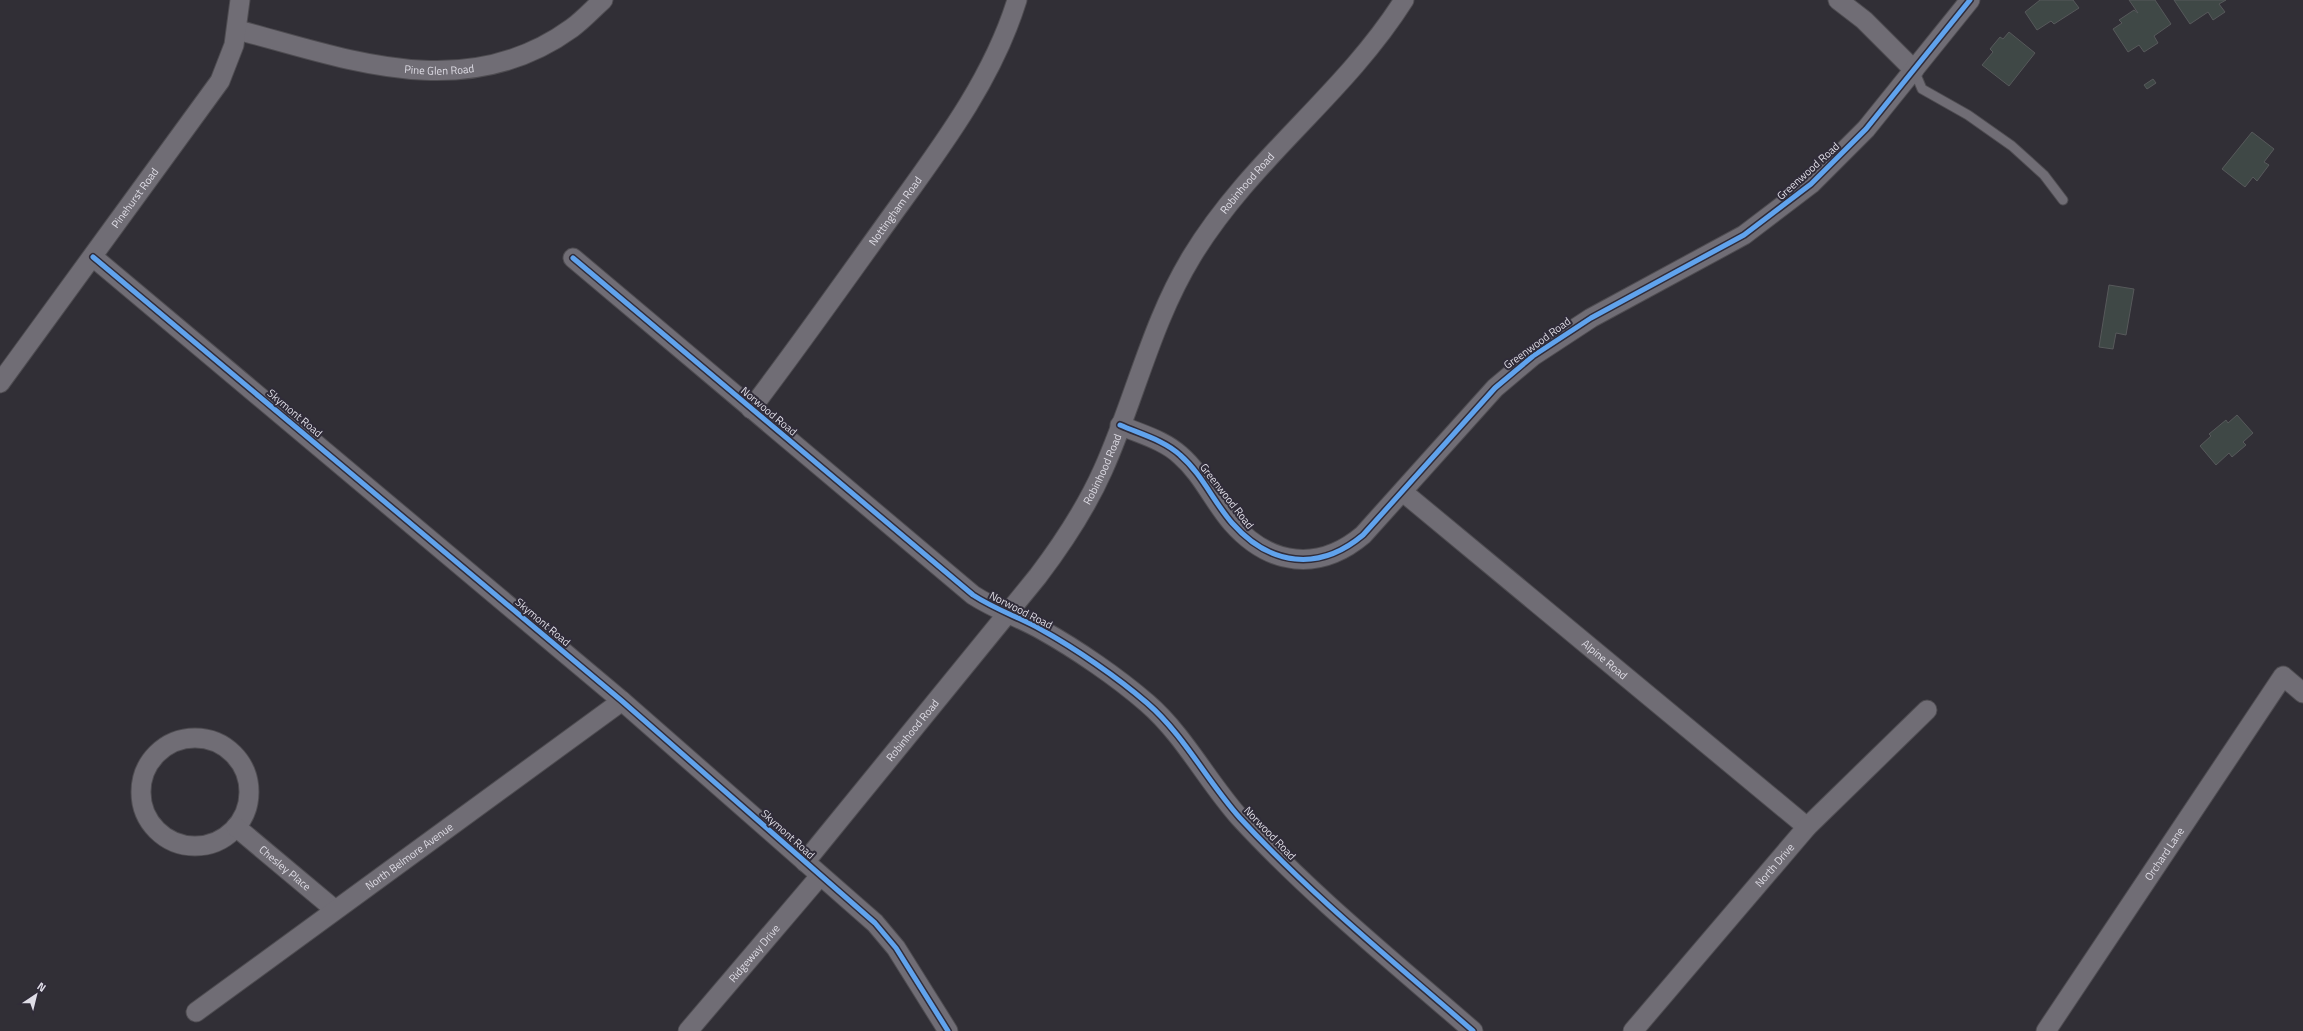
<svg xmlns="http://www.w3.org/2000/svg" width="2303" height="1031" font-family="'Titillium Web',sans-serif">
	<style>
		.building { fill: #3f4846; stroke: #57595b }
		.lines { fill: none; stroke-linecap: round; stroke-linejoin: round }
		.service-casing { stroke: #4e4c51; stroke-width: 11 }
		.minor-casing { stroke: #4e4c51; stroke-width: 21 }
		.service { stroke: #706d75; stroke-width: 9 }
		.minor { stroke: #706d75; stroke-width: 19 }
		.cycleway-casing { stroke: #302c39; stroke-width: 8 }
		.cycleway { stroke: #60a3ed; stroke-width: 5 }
		.labels { text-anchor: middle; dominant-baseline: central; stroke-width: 4; stroke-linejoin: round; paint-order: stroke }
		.street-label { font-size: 11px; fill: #dfdde6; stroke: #302c39 }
	</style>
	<rect width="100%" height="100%" fill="#312f36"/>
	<g class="building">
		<polygon points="2040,0 2073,0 2079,8 2054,24 2051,21 2037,30 2025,12"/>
		<polygon points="2129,0 2155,0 2171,24 2154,36 2158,43 2144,52 2139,45 2128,52 2113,29 2122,23 2119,20 2134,10 2138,13"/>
		<polygon points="2174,0 2226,0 2219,4 2225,12 2213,20 2208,12 2190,24"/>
		<polygon points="2009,32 2035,53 2009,86 1982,65 1993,52 1990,49 2000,37 2003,39"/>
		<polygon points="2153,79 2156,83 2147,89 2144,85"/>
		<polygon points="2252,132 2274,149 2264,162 2269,165 2257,181 2253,177 2245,187 2222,169"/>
		<polygon points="2109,285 2134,289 2126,335 2116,333 2113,349 2099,347"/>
		<polygon points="2237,415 2253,433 2243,442 2246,445 2232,457 2229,453 2216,465 2200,446 2211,436 2209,434 2226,420 2228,423"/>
	</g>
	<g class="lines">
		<defs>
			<polyline id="service" points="1914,70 1922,89 1968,115 2012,146 2044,175 2063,200"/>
			<g id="minor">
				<polyline points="1838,0 1864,20 1914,70"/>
				<path id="s1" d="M238 30C350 60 466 105 572 28 583 20 593 9 603 0"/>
				<polyline points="93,257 622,701 875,923 896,948 948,1031"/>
				<path d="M573 258 973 595C996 610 1019 617 1042 630 1076 649 1117 677 1147 703 1184 735 1207 781 1240 818 1311 895 1394 962 1473 1031"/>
				<path id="s2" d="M0 383 220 81 234 45 240 0"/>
				<path id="s3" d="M751 409C799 346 844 282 890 218 939 150 992 81 1017 0"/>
				<path d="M1120 425C1140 434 1164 440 1180 455 1202 474 1213 501 1232 523 1270 566 1319 572 1363 535L1495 388 1533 356 1591 318 1744 235 1811 184 1866 129 1970 0"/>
				<path id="s4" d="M1403 492 1807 827"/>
				<circle cx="195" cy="792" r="54"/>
				<path id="s5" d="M236 827 334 909"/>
				<path id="s6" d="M805 862 1038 576C1063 543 1086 508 1103 470 1135 399 1151 323 1192 256 1251 159 1344 95 1404 0"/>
				<path id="s7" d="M196 1012 622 701"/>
				<path id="s8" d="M688 1031 820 876"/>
				<path id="s9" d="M1633 1031 1807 827 1927 710"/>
				<path id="s10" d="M2046 1031 2283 676 2303 693"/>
			</g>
		</defs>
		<use href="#service" class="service-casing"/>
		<use href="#minor" class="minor-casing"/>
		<use href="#service" class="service"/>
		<use href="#minor" class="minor"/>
		<defs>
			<g id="cycleway">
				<polyline points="93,257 622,701 875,923 896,948 948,1031"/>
				<path d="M573 258 973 595C996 610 1019 617 1042 630 1076 649 1117 677 1147 703 1184 735 1207 781 1240 818 1311 895 1394 962 1473 1031"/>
				<path d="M1120 425C1140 434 1164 440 1180 455 1202 474 1213 501 1232 523 1270 566 1319 572 1363 535L1495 388 1533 356 1591 318 1744 235 1811 184 1866 129 1970 0"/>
			</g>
		</defs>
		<use href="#cycleway" class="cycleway-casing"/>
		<use href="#cycleway" class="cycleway"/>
	</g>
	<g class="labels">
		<g class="street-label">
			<text stroke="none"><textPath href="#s1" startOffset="206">Pine Glen Road</textPath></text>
			<text transform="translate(1808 171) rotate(-42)">Greenwood Road</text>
			<text stroke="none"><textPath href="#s6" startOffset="817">Robinhood Road</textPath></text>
			<text stroke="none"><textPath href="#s2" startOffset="229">Pinehurst Road</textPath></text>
			<text stroke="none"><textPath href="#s3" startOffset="245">Nottingham Road</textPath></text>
			<text transform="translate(1537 343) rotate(-36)">Greenwood Road</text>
			<text transform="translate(769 411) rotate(40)">Norwood Road</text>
			<text transform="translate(295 413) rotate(40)">Skymont Road</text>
			<text stroke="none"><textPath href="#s6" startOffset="494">Robinhood Road</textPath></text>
			<text transform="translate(1227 496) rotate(52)">Greenwood Road</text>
			<text transform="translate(1021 610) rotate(27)">Norwood Road</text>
			<text transform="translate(543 622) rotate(40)">Skymont Road</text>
			<text stroke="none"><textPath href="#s4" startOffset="262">Alpine Road</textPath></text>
			<text stroke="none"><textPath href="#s6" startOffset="170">Robinhood Road</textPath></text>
			<text transform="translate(1270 833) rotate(46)">Norwood Road</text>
			<text transform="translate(788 834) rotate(42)">Skymont Road</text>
			<text stroke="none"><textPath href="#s10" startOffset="213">Orchard Lane</textPath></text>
			<text stroke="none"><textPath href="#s7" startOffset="264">North Belmore Avenue</textPath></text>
			<text stroke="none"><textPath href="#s9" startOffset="218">North Drive</textPath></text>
			<text stroke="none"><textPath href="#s5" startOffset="64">Chesley Place</textPath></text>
			<text stroke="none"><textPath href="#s8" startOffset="102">Ridgeway Drive</textPath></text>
		</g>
	</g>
	<g transform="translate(36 995) rotate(35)" stroke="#302c39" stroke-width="3" paint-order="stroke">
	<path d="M0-3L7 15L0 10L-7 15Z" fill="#dfdde6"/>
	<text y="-6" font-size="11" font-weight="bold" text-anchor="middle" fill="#dfdde6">N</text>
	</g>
</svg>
